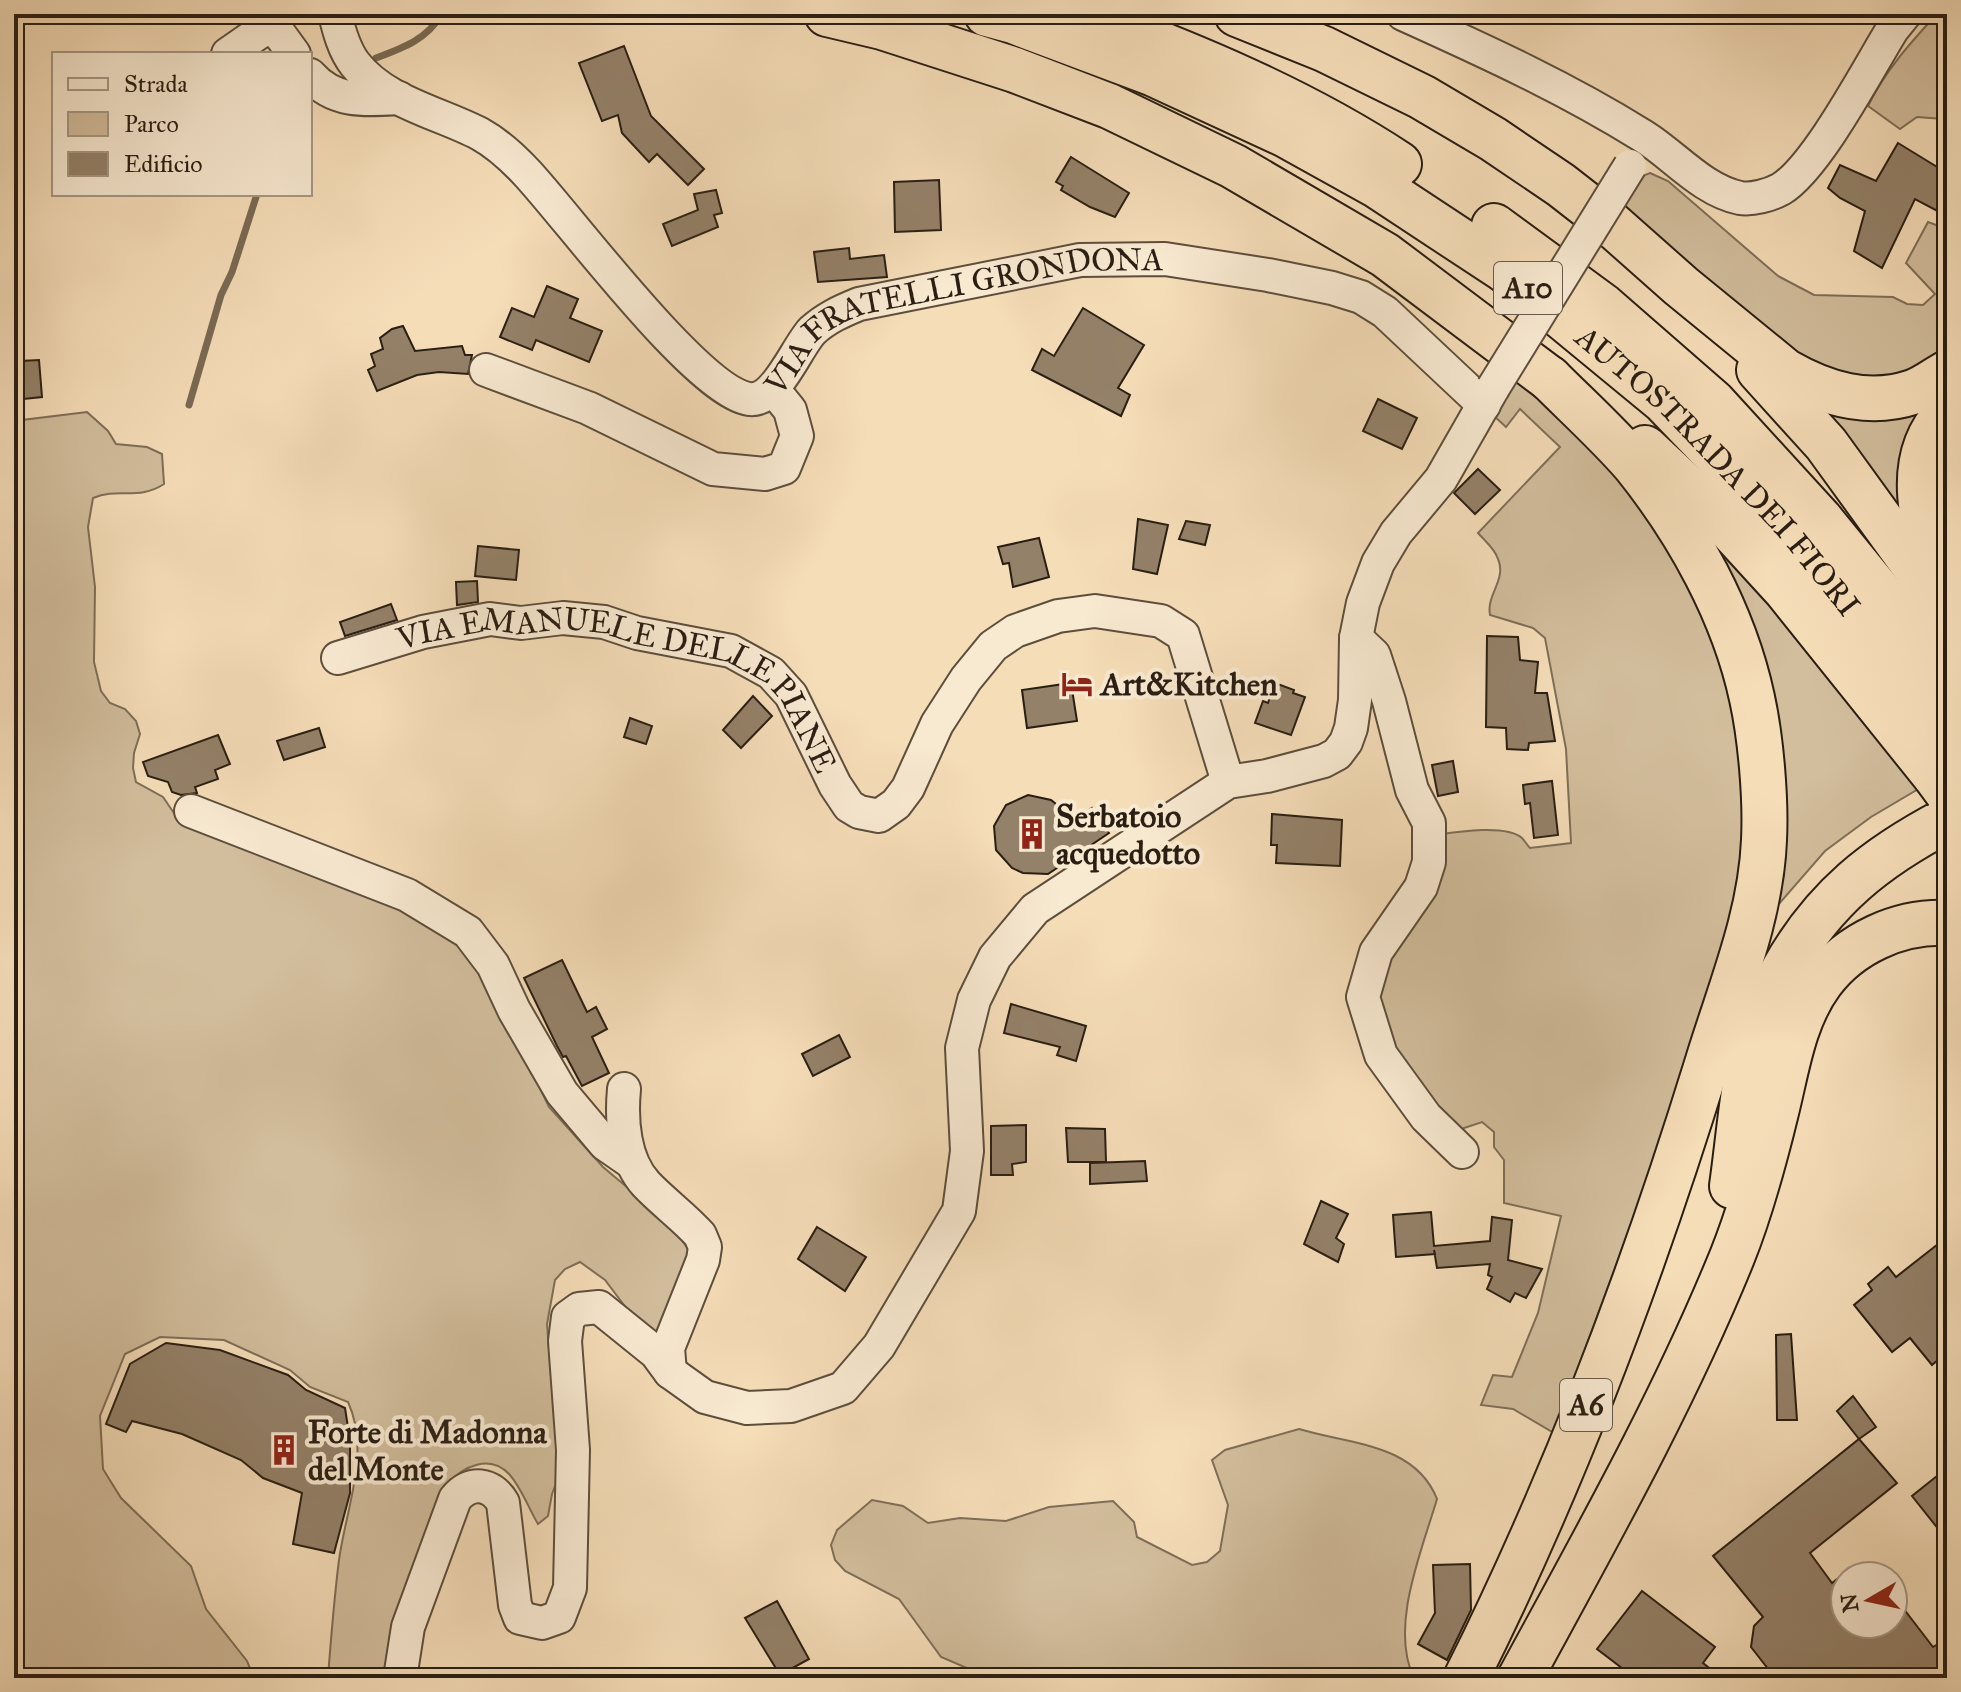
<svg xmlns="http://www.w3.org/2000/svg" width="1961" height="1692" font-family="'IM FELL Great Primer',serif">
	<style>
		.green { fill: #d2bd9c; stroke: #7e6e58; stroke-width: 2 }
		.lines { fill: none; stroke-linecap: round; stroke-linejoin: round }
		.stream { stroke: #7a6a54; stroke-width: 7 }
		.building { fill: #948169; stroke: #2a1e13; stroke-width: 2 }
		.minor-casing { stroke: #5d4e3c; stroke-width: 36 }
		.highway-casing { stroke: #2a1e13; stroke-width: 48 }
		.minor { stroke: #f8e9d1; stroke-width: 32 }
		.highway { stroke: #f5ddb8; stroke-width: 44 }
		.minor-bridge-casing { stroke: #5d4e3c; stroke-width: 36; stroke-linecap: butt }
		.highway-bridge-casing { stroke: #2a1e13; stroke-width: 48; stroke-linecap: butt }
		.minor-bridge { stroke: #f8e9d1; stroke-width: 32 }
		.highway-bridge { stroke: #f5ddb8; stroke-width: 44 }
		.labels { text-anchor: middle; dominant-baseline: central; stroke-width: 8; stroke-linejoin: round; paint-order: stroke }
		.shield { fill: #f8e9d1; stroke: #685b4c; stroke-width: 2 }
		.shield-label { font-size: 30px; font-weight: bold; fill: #2a1e13 }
		.street-label { font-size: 32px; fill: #2a1e13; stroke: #f8e9d1 }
		.poi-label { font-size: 32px; font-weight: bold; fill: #2a1e13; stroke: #f8e9d1; text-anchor: start }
	</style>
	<rect width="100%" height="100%" fill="#f5ddb8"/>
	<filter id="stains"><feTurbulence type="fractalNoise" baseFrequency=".0025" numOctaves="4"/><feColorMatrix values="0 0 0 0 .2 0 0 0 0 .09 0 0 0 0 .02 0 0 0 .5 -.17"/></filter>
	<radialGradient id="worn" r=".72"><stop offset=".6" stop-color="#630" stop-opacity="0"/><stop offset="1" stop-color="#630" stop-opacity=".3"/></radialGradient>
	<g class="green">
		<path d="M1937 14H1947V117L1943 119 1917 117 1900 129 1868 106C1885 71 1911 42 1937 14Z"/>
		<polygon points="1650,173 1668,181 1778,276 1814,295 1893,297 1907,304 1923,305 1935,294 1906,263 1928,222 1947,229 1947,361 1865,385 1788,351 1623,209 1640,177"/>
		<path d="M1518 378 1614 464 1672 536 1732 687 1745 764 1749 858 1691 1063 1554 1433 1513 1409 1481 1405 1493 1375 1512 1377 1538 1313 1561 1216 1504 1203V1160L1494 1147V1132L1482 1122 1455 1131 1395 1055 1379 1015 1375 975 1436 835C1456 832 1506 824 1522 838 1525 841 1527 845 1530 848L1571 843 1566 749 1545 638 1533 628 1490 615C1486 595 1507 579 1498 559 1495 549 1485 541 1478 533L1560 447 1520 409 1506 427 1492 414Z"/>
		<polygon points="1813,401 1922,402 1912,526"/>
		<path d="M87 412 108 431 116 444 147 447 162 454 164 484C138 501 119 487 93 498L88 527 95 587 94 662 101 691 110 703 125 709 136 721 140 734 134 753 133 768 136 782 163 797 178 819 353 882 453 933 481 966 549 1107 603 1167 671 1224 690 1252 689 1268 657 1333 633 1317 605 1280 580 1262 565 1269 555 1280 547 1324 559 1476 552 1494 548 1516 538 1524C529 1509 521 1487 509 1474 490 1454 463 1466 448 1484L392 1678 328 1677C331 1638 334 1599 339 1560 346 1508 371 1452 348 1402L310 1387 290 1370 224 1340 160 1337 125 1354 100 1416 103 1469 121 1498 191 1566 206 1609 247 1661 254 1678H14V421Z"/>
		<polygon points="1681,506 1729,548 1925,785 1871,817 1825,851 1765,920 1775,860"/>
		<path d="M1299 1429C1348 1444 1415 1443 1437 1499 1422 1550 1389 1627 1414 1678H990L941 1657 899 1599 845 1571 835 1560 831 1545 837 1530 872 1500 903 1506 928 1523 960 1518 1006 1521 1049 1507 1113 1501 1134 1522 1137 1537 1192 1565 1207 1562 1220 1551 1228 1505 1212 1460 1225 1450Z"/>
	</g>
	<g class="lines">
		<g class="stream">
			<path d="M376 58C403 48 426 40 442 14"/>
			<polyline points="189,405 221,295 232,272 257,194"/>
		</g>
	</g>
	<g class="building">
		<polygon points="624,46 651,116 704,169 688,185 657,154 649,162 622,133 618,115 602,121 579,63"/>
		<polygon points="1898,143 1947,173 1947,216 1915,199 1882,268 1854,251 1865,211 1840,198 1828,188 1840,165 1876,181"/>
		<polygon points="1071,157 1129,193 1115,217 1090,207 1061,190 1063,186 1056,182"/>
		<polygon points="939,180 941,230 895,232 894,182"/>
		<polygon points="716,190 722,213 714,215 718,227 672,246 663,224 698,210 694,194"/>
		<polygon points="849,248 850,259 884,255 887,277 818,282 814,252"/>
		<polygon points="547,286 578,299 570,318 602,331 589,362 536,340 532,350 500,337 512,308 534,317"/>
		<polygon points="1083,308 1144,345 1118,388 1130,395 1121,416 1032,370 1042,349 1054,356"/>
		<polygon points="403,326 415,351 462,346 465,355 472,355 468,374 439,372 417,375 377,391 368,370 375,366 371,354 383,349 380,338 392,329"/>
		<polygon points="39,360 42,397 14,400 14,365 20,364 20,361"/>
		<polygon points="1378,399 1417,418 1402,449 1363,431"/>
		<polygon points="1478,469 1500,490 1475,514 1454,493"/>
		<polygon points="1138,519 1168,525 1157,574 1133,569"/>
		<polygon points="1186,521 1210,525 1205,545 1179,539"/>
		<polygon points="1039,538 1049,577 1013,587 1009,563 1003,564 998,547"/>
		<polygon points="478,546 519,550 516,580 475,576"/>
		<polygon points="477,581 478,602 457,605 456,582"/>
		<polygon points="391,604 397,620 345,636 340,622"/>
		<polygon points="1487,636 1518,637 1520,660 1538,662 1535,693 1547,693 1555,741 1529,743 1528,750 1507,749 1506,728 1486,727"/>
		<polygon points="1071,683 1077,721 1027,728 1022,690"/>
		<polygon points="1275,683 1294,690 1293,693 1305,697 1291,735 1255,723 1263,701 1268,703"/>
		<polygon points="753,696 772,716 741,748 723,730"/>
		<polygon points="630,718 652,726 646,744 624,737"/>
		<polygon points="319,728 325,747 284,760 277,741"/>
		<polygon points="218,735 230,764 215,770 218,779 195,787 197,793 181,795 172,792 168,782 148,776 143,762"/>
		<polygon points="1453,761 1458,792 1438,796 1432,765"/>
		<polygon points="1552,781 1558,835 1534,838 1530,803 1525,804 1523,785"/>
		<polygon points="1028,795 1051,800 1061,808 1071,823 1092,808 1109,833 1048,874 1023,873 1012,868 996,850 994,826 1006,805"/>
		<polygon points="1272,814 1342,820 1340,866 1276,863 1277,845 1271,845"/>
		<polygon points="562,960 587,1012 596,1007 607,1029 592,1037 609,1073 582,1086 566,1056 563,1057 557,1046 524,978"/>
		<polygon points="1011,1004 1086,1026 1076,1061 1057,1055 1060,1047 1004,1033"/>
		<polygon points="839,1035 850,1057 813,1076 802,1054"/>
		<polygon points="1026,1125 1026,1162 1012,1164 1013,1175 991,1175 991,1126"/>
		<polygon points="1066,1128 1105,1129 1106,1162 1068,1162"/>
		<polygon points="1145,1161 1147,1181 1090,1184 1090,1163"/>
		<polygon points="1321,1201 1348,1214 1336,1238 1344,1244 1338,1262 1304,1244"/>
		<polygon points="1431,1212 1434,1246 1490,1241 1492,1217 1512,1220 1508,1260 1542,1269 1526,1298 1515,1293 1510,1302 1487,1289 1492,1277 1488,1275 1490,1264 1437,1268 1434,1250 1435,1254 1396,1257 1393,1215"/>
		<polygon points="817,1227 866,1257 845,1291 798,1259"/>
		<polygon points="1947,1237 1947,1352 1932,1365 1910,1338 1892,1352 1854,1305 1872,1290 1868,1284 1888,1267 1896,1277"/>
		<polygon points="1791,1334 1797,1420 1777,1420 1776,1335"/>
		<polygon points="166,1343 220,1350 288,1375 306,1390 345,1408 350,1440 350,1493 334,1553 293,1544 302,1493 263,1478 241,1460 182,1434 132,1421 126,1432 106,1424 130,1364"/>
		<polygon points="1853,1396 1876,1427 1859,1439 1837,1411"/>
		<polygon points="1859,1439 1897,1483 1810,1553 1832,1583 1845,1573 1845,1624 1893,1624 1893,1595 1933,1647 1938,1644 1947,1656 1947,1672 1939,1678 1809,1678 1804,1671 1769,1670 1751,1647 1754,1626 1763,1617 1713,1556"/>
		<polygon points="1947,1468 1947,1540 1912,1496"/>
		<polygon points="1470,1564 1471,1610 1447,1660 1418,1644 1435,1613 1433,1565"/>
		<polygon points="1642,1591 1715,1647 1703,1663 1722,1678 1635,1678 1597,1649"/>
		<polygon points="777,1601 809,1659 780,1675 745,1618"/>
	</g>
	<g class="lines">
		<defs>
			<g id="minor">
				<path id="s1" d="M335 14C339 31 344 50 355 64 384 102 440 113 480 134 498 144 513 158 527 173 569 218 697 391 749 399 776 403 796 348 812 331 826 318 842 311 859 304L1080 260 1165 259 1268 275 1332 288 1361 297 1385 312 1484 405"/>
				<path d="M1403 14C1485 51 1566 88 1643 136 1674 155 1702 190 1740 198 1752 200 1770 195 1781 189 1817 167 1868 69 1892 30L1905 14"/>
				<polyline points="228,54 264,29 278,32 294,54"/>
				<path d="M310 75C334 103 365 100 399 98"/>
				<polyline points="486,370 588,408 713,469 765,474 784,468 797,436 790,410 773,389"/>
				<polyline points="1356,638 1374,655 1389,701 1412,790 1429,823 1429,862 1421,887 1376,952 1363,997 1381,1055 1426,1117 1462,1152"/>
				<path id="s2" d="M338 658 423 632 490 619 521 623 563 618 604 622 637 633 731 651 771 673 791 695 835 785 849 806 859 812 879 816 896 804 908 788 937 724 966 679 993 646 1015 631 1058 616 1095 611 1161 621 1183 635 1228 782"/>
				<polyline points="191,811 407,895 468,932 493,965 514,1010 562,1093 605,1144 631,1162"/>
				<path d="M624 1089C621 1121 624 1160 646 1184 663 1202 684 1217 700 1235L705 1247 703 1260 668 1348 670 1372"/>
				<path d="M400 1678 408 1627 455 1499C470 1480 492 1483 503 1503L515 1605 520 1618 542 1623 559 1617 570 1588 573 1450 565 1341 568 1317 579 1309 599 1307 656 1353 670 1372 705 1397 747 1408 791 1406 843 1388 879 1346 959 1211 967 1151 962 1048 974 1000 995 957 1035 909 1228 782 1267 776 1324 761 1337 754 1346 742 1351 728 1355 700 1356 638 1363 603 1378 563 1396 533 1441 479 1493 388"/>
			</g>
			<g id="highway">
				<polyline points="827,14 882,27 1015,70 1109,106 1233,166 1385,255 1550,379"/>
				<path id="s3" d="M987 14 1013 21 1154 74 1286 135 1376 185 1505 270 1664 401 1787 529 1947 728"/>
				<path d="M1082 14C1191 54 1302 100 1399 164"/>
				<path d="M1237 14 1324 49 1422 97 1493 139 1561 185 1611 224 1681 286 1785 371C1825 394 1868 407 1913 392 1925 388 1936 379 1947 373"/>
				<polyline points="1494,226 1603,306 1713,402 1820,519 1947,675"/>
				<polyline points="1759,370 1826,444 1947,611"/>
				<polyline points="1645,448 1722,520 1786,590 1936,777"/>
				<path d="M1946 583C1921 532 1902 459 1947 413"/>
				<path d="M1732 1186C1740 1130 1743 1072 1760 1018 1765 1001 1776 984 1784 969 1824 898 1876 857 1947 820"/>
				<path d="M1466 1678C1565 1481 1643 1272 1708 1061 1730 989 1761 916 1764 840 1766 799 1761 739 1752 698 1734 614 1688 531 1634 464 1608 434 1577 406 1549 378"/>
				<path d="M1520 1678C1595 1540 1673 1402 1732 1257 1751 1210 1764 1161 1776 1112 1787 1068 1793 1020 1821 982 1850 943 1899 921 1947 923"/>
			</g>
		</defs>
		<use href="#minor" class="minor-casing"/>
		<use href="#highway" class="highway-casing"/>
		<use href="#minor" class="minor"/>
		<use href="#highway" class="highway"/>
		<defs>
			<polyline id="minor-bridge" points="1493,388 1630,166"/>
			<polyline id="highway-bridge" points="1936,777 1947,792"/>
		</defs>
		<use href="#minor-bridge" class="minor-bridge-casing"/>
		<use href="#highway-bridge" class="highway-bridge-casing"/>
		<use href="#minor-bridge" class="minor-bridge"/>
		<use href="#highway-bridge" class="highway-bridge"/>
	</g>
	<defs>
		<symbol id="hotel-bare" viewBox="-9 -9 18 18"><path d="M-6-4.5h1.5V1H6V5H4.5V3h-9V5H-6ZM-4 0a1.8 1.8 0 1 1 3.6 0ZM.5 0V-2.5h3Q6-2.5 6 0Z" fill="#8f2418" stroke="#f8e9d1" stroke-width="2.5" paint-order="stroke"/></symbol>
		<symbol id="building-bare" viewBox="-9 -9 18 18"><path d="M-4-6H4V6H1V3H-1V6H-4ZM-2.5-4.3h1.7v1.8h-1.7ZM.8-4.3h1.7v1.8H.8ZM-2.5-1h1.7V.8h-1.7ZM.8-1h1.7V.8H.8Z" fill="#8f2418" stroke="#f8e9d1" stroke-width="2.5" paint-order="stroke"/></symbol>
	</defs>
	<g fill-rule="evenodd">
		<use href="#hotel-bare" x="1055" y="662" width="44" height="44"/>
		<use href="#building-bare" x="1010" y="812" width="44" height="44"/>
		<use href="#building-bare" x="262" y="1428" width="44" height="44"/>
	</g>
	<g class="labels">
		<g class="shield">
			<rect x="1494" y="262" width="68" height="52" rx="6"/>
			<rect x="1560" y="1379" width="52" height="52" rx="6"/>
		</g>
		<g class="shield-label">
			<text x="1528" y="288">A10</text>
			<text x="1586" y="1405">A6</text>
		</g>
		<g class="street-label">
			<text stroke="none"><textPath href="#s1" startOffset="822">VIA FRATELLI GRONDONA</textPath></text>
			<text stroke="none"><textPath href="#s3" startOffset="874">AUTOSTRADA DEI FIORI</textPath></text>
			<text stroke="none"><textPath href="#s2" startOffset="312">VIA EMANUELE DELLE PIANE</textPath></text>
		</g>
		<g class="poi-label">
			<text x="1101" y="684">Art&amp;Kitchen</text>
			<text x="1056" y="816">Serbatoio<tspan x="1056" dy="37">acquedotto</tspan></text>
			<text x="308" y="1432">Forte di Madonna<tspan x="308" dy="37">del Monte</tspan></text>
		</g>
	</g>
	<rect width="1961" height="1692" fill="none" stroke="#f5ddb8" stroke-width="48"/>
	<rect x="16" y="16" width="1929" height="1660" fill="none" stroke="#2a1e13" stroke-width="4"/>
	<rect x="24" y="24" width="1913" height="1644" fill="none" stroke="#2a1e13" stroke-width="2"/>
	<rect x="52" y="52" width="260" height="144" fill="#f8e9d1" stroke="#a69885" stroke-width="2"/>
	<rect x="68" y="78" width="40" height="12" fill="#f8e9d1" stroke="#a69885" stroke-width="2"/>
	<text x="124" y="92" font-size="24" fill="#2a1e13">Strada</text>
	<rect x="68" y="112" width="40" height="24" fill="#d2bd9c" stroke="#a69885" stroke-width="2"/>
	<text x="124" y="132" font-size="24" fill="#2a1e13">Parco</text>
	<rect x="68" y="152" width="40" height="24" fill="#948169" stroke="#a69885" stroke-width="2"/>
	<text x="124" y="172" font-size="24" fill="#2a1e13">Edificio</text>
	<g transform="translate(1869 1600) rotate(261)"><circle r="38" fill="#f8e9d1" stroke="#a69885" stroke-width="2"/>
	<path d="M0-6L14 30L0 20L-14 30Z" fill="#8f2418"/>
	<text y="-12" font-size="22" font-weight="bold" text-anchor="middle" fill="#2a1e13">N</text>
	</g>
	<rect width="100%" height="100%" filter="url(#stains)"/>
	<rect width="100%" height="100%" fill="url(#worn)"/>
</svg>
